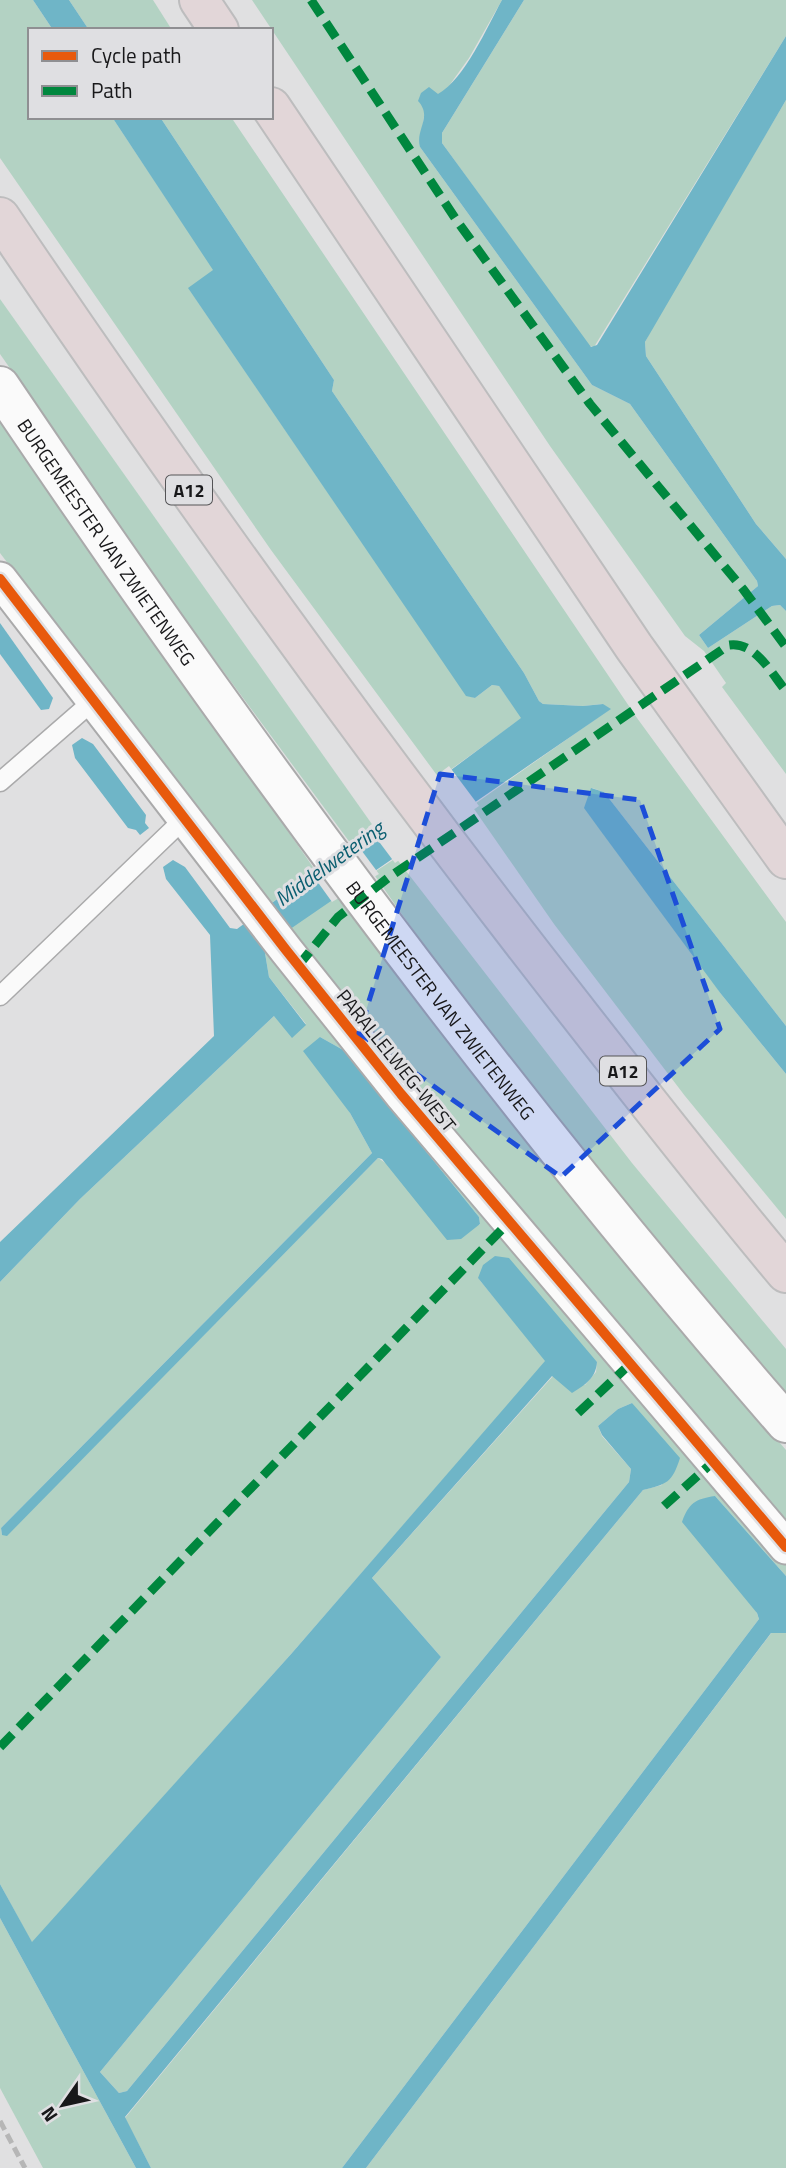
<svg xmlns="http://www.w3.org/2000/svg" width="786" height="2168" font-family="'Titillium Web',sans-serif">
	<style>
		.green { fill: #b3d2c3; fill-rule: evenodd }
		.water { fill: #6fb5c7 }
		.pier { fill: #e0e0e1 }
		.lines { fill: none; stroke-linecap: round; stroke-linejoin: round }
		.lane-casing { stroke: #aaaaab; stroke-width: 21 }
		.street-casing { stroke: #aaaaab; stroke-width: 37 }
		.secondary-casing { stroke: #aaaaab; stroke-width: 42 }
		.highway-casing { stroke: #bdbdbe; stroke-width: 42 }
		.lane { stroke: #fafafa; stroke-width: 18 }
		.street { stroke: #fafafa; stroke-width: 33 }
		.secondary { stroke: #fafafa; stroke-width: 38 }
		.highway { stroke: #e2d6d8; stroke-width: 38 }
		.rail { stroke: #b6b6b6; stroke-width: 5; stroke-dasharray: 10 5; stroke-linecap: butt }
		.quiet { stroke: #00873e; stroke-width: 9; stroke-dasharray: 18 9; stroke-linecap: butt }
		.cycleway-casing { stroke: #dfdfe2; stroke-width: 15 }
		.cycleway { stroke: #e8590c; stroke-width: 10 }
		.marked { fill: #1d4ed8; fill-opacity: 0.2; stroke: #1d4ed8; stroke-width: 5; stroke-dasharray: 14 9; stroke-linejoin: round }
		.labels { text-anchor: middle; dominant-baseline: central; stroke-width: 6; stroke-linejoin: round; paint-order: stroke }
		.shield { fill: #dfdfe2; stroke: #545456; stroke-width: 2 }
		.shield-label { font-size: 18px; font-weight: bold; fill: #18181a }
		.street-label { font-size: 19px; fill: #18181a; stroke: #dfdfe2 }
		.water-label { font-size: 21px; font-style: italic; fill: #0a5e70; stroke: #dfdfe2 }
	</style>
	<rect width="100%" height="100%" fill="#e0e0e1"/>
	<g class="green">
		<polygon points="0,0 33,0 53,30 30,30 30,117 112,117 214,270 189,289 466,695 475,698 492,685 499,686 522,718 439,778 271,550 0,158"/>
		<polygon points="69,0 153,0 172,30 89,30"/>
		<polygon points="252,0 502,0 469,58 446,90 425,109 420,147 592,385 630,404 757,581 758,586 699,635 708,648 772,606 780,605 786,611 786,774 722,687 726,683 704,651 685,636 550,446"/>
		<polygon points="524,0 786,0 786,36 594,347 589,346 442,143 442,133"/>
		<polygon points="786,100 786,559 756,524 646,356 645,342 656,320"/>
		<polygon points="160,117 231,117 637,718 786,922 786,1026 604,792 592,788 721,994 786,1074 786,1219 685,1096 554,924 472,806 610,709 602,704 583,706 543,704 539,701 524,673 332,391 334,380"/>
		<polygon points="0,299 374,827 351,844 184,618 0,354"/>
		<polygon points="0,417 315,870 269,905 0,553"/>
		<path d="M396 858 632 1163 786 1349V1394C645 1224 499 1056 373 873Z"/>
		<path d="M336 895 617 1254 786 1450V1576L715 1496 759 1619 342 2168H151L125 2118 643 1490 662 1485 632 1403 618 1409 598 1426 602 1436 631 1469 629 1482 127 2091 119 2093 100 2072 441 1657 372 1578 553 1376 585 1385 596 1372 597 1362 478 1278 546 1361 292 1653 32 1943 0 1884V1282L80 1199 274 1016 306 1024 269 977 264 947ZM320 1037 345 1051 479 1217 480 1225 378 1158 7 1535H2L1 1528 372 1153 350 1113Z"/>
		<polygon points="772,1632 786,1633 786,2168 366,2168"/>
		<polygon points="0,1918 136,2168 43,2168 0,2088"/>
	</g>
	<g class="water">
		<polygon points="33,0 69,0 89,30 53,30"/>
		<path d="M502 0H524L442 133V143L591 347 597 345 786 36V100L645 342 646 356 756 524 786 559V611L780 605 772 606 708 648 699 635 758 586 757 581 630 404 592 385 420 147C415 129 433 117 418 101L421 93 429 87 438 94C465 79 487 27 502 0Z"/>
		<polygon points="112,117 160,117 334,380 332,391 524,673 539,701 543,704 583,706 603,704 611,709 264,947 269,977 306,1025 292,1038 274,1016 80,1199 0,1282 0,1242 214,1036 210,935 166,879 163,867 173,860 185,867 230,928 237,929 521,718 499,686 492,685 475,698 466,696 188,288 213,270"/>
		<polygon points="0,623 53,698 49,709 41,710 0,654"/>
		<polygon points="82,738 93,744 146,815 145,823 149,828 140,835 136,830 128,828 75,758 72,745"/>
		<polygon points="591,788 604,792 786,1026 786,1074 721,994 600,830 584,808"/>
		<polygon points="320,1037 345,1051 479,1217 480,1224 461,1239 447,1240 382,1159 378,1158 7,1536 2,1535 1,1528 372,1153 350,1113 303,1051"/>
		<path d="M495 1256 509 1258 597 1362C596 1378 585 1385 572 1393L552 1376 372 1578 441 1657 100 2072 119 2093 127 2091 629 1482 631 1469 602 1435 598 1426 618 1409 632 1403 680 1458C672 1483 667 1484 643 1490L125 2117 151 2168H136L0 1918V1884L32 1942 292 1653 545 1361 478 1278 483 1265Z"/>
		<path d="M715 1496 786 1576V1633H771L366 2168H342L759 1619 757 1613 682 1522C689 1503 695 1499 715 1496Z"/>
	</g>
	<g class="pier">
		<polygon points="449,766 479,806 395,863 368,827"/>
		<polygon points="353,839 379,874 332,902 309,870"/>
	</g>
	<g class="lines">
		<defs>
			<g id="lane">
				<polyline points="0,782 93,701"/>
				<polyline points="0,996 185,818"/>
			</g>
			<polyline id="street" points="0,579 286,950 401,1094 786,1547"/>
			<g id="secondary">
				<path id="s1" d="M0 386C242 745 501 1096 786 1423"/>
			</g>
			<g id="highway">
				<polyline points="199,0 219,30"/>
				<polyline points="271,107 634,647 786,859"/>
				<path d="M0 217C182 486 371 749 571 1004 642 1095 712 1185 786 1273"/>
			</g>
		</defs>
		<use href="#lane" class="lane-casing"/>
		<use href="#street" class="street-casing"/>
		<use href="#secondary" class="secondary-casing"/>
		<use href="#highway" class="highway-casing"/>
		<use href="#lane" class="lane"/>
		<use href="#street" class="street"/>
		<use href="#secondary" class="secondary"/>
		<use href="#highway" class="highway"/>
		<polyline class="rail" points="0,2121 25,2168"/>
		<g class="quiet">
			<polyline points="311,0 457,221 590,404 743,589 786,647"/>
			<path d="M298 966 338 917 388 878 729 645C755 641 771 673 786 691"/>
			<polyline points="578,1413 630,1364"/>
			<polyline points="664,1506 713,1462"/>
			<polyline points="0,1747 508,1223"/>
		</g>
		<defs>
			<polyline id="cycleway" points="0,579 286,950 401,1094 786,1547"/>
		</defs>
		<use href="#cycleway" class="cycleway-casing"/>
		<use href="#cycleway" class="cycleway"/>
	</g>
	<path class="marked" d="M440 774 640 800 720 1029 561 1177 359 1033Z"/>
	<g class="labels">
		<g class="shield">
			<rect x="166" y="475.5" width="46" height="29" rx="5"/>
			<rect x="600" y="1056.5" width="46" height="29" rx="5"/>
		</g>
		<g class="shield-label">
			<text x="189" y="490">A12</text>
			<text x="623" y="1071">A12</text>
		</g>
		<g class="street-label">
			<text stroke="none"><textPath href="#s1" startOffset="189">BURGEMEESTER VAN ZWIETENWEG</textPath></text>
			<text stroke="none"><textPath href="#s1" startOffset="756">BURGEMEESTER VAN ZWIETENWEG</textPath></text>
			<text transform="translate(397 1060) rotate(51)">PARALLELWEG-WEST</text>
		</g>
		<g class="water-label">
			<text transform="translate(329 863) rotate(-36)">Middelwetering</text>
		</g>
	</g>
	<rect x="28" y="28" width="245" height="91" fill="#dfdfe2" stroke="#8f8f92" stroke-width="2"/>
	<rect x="42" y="51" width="35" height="10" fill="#e8590c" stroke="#8f8f92" stroke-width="2"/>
	<text x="91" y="63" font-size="21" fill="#18181a">Cycle path</text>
	<rect x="42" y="86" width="35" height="10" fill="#00873e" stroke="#8f8f92" stroke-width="2"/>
	<text x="91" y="98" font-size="21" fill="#18181a">Path</text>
	<g transform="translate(63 2105) rotate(236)" stroke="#dfdfe2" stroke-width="5" paint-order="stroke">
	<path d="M0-5L12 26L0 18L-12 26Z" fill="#18181a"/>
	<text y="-10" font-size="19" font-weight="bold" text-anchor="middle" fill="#18181a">N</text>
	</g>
</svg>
